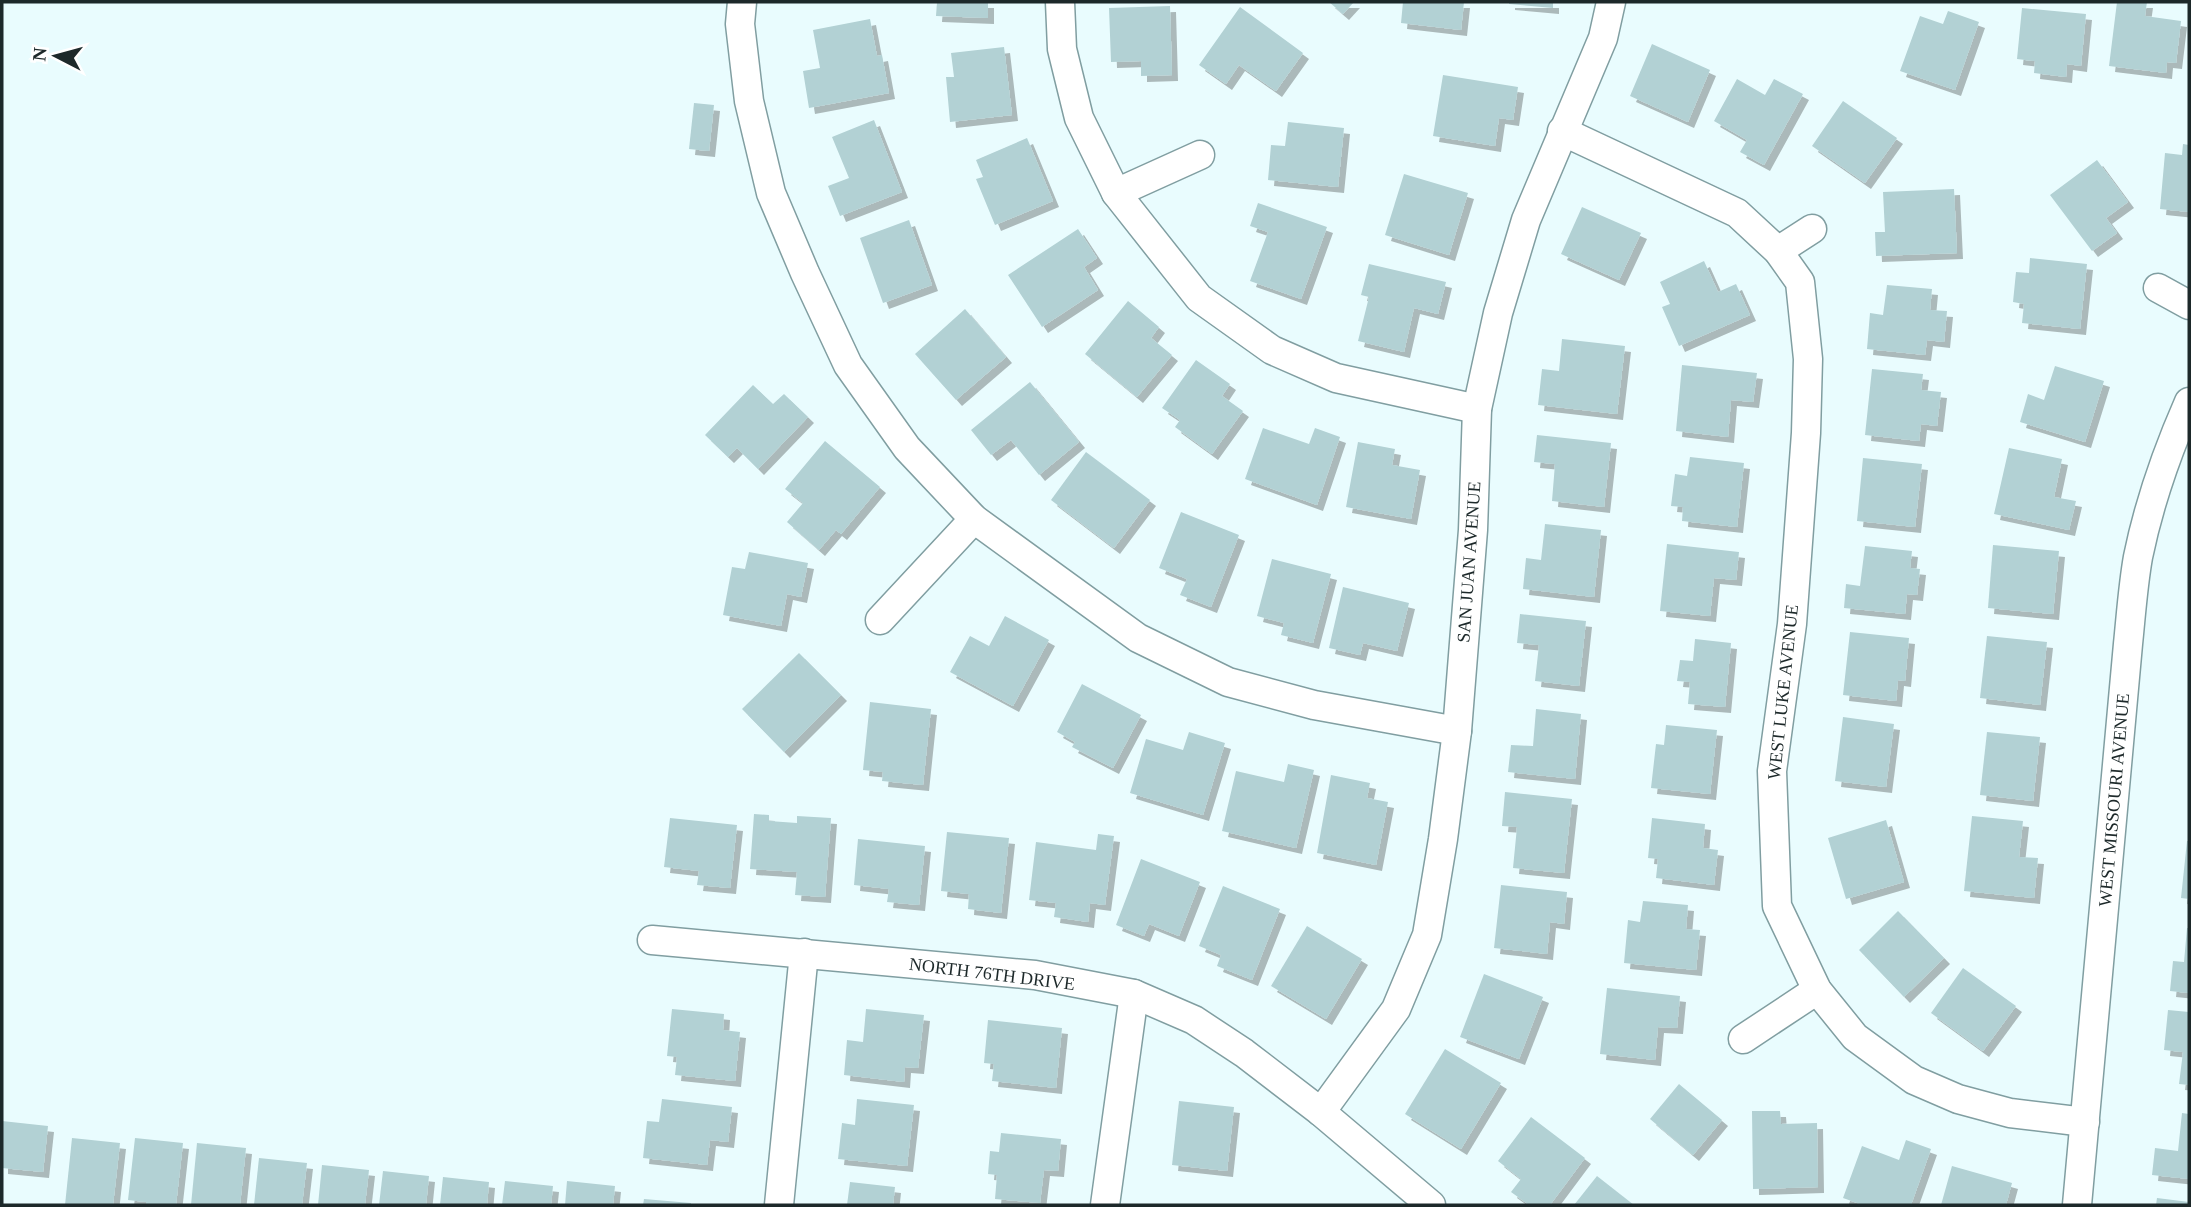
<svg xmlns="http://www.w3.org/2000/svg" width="2191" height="1207" font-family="Georgia,serif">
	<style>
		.building { fill: #b2d1d4; filter: url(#shadow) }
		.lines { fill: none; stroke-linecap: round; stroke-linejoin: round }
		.street-casing { stroke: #809ea1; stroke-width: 31 }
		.street { stroke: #fff; stroke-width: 28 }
		.labels { text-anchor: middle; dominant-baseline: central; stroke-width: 7; stroke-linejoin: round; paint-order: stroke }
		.street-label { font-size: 18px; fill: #1d292a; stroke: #fff }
	</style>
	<defs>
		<filter id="shadow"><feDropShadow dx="6" dy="6" stdDeviation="0" flood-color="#0004"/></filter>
	</defs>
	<rect width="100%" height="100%" fill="#e9fcfe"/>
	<g class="building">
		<polygon points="937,2 988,2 988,18 936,16"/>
		<polygon points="1329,2 1354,2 1343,14"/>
		<polygon points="1403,2 1464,2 1461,30 1401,23"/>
		<polygon points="1509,2 1553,2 1553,8 1509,4"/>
		<polygon points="2117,2 2147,2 2145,16 2181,21 2176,63 2167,62 2166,73 2109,66"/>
		<polygon points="1170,6 1172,75 1141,76 1141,61 1111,62 1109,8"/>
		<polygon points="1240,7 1303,53 1276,91 1239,65 1226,84 1199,65"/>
		<polygon points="2022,8 2086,14 2081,66 2067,64 2066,77 2034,73 2035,61 2017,59"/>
		<polygon points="1948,11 1979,22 1955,90 1900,71 1920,16 1943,24"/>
		<polygon points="870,19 877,56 882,55 889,93 809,108 803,71 820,68 813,30"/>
		<polygon points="1652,44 1710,70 1688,122 1630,96"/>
		<polygon points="1004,47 1012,115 950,122 946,77 954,77 951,53"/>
		<polygon points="1443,75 1518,87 1513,120 1499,118 1495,146 1433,136"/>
		<polygon points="1737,79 1765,95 1774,79 1803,94 1764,165 1740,152 1747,140 1714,121"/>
		<polygon points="1843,101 1897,138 1865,183 1812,146"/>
		<polygon points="694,103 714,105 709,151 689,149"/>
		<polygon points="874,120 902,192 840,216 828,186 849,178 832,137"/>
		<polygon points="1288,122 1344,128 1338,187 1268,180 1271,145 1285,146"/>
		<polygon points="1027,138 1053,201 995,225 976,179 983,177 976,160"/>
		<polygon points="2183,144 2189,145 2189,212 2160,209 2165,153 2182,155"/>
		<polygon points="2097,160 2128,202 2106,218 2117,233 2092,251 2050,195"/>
		<polygon points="1404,174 1468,193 1449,255 1385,235"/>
		<polygon points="1954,189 1957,253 1876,256 1875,232 1885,232 1883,192"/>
		<polygon points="1258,203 1327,227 1301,299 1250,281 1268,232 1250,226"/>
		<polygon points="1582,207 1641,233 1619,280 1561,254"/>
		<polygon points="909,220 932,285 883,303 860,238"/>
		<polygon points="1078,229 1097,258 1084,267 1098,290 1042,327 1008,275"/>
		<polygon points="2030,258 2087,264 2080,329 2022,323 2024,304 2013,302 2016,272 2029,273"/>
		<polygon points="1704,261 1718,292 1736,284 1750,315 1679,346 1662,307 1670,304 1660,282"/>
		<polygon points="1369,264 1446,282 1438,314 1414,308 1404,352 1358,341 1369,297 1361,295"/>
		<polygon points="1887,285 1932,289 1930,310 1947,311 1944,342 1927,340 1925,355 1867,349 1870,313 1883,315"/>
		<polygon points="1128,301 1159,327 1151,338 1172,355 1137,397 1085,354"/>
		<polygon points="965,309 1006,357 956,400 915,354"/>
		<polygon points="1562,339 1625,346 1617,414 1538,405 1542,369 1559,371"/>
		<polygon points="1196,360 1230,384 1222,396 1243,411 1212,454 1175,427 1180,420 1162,408"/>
		<polygon points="1682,365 1757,373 1753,402 1731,400 1728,437 1676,431"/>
		<polygon points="2055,366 2104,381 2085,442 2020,422 2028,394 2044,400"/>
		<polygon points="1872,369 1923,374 1921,390 1941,392 1937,426 1921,424 1919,441 1865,435"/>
		<polygon points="1030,382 1079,442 1039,475 1011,440 991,455 971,430"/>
		<polygon points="753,385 773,404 784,394 808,417 758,469 737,448 728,457 705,435"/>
		<polygon points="1263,428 1309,444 1315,428 1340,437 1317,505 1245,479"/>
		<polygon points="1537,435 1611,443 1604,507 1552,501 1555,464 1534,462"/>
		<polygon points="825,441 880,487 841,534 836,530 819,550 787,522 803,503 785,489"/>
		<polygon points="1358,442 1395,449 1392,465 1420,470 1411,519 1346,507"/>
		<polygon points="2009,448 2062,459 2054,497 2076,501 2069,530 1994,514"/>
		<polygon points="1086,452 1150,500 1114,548 1051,500"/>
		<polygon points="1690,457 1744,463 1737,527 1682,521 1683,507 1671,506 1675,474 1687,476"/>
		<polygon points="1863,458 1922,464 1915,527 1857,521"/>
		<polygon points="1181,512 1239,535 1211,607 1180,595 1187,579 1159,568"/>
		<polygon points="1545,524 1601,530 1594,597 1523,589 1526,558 1541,560"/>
		<polygon points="1667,544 1739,552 1736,580 1714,578 1710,616 1660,611"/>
		<polygon points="1993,545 2059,551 2053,614 1988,608"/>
		<polygon points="1865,546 1912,551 1910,568 1920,569 1917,595 1907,594 1905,614 1844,608 1846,584 1860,586"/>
		<polygon points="749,552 808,563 801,597 787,594 781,626 723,615 732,567 745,569"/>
		<polygon points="1272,559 1331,574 1313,643 1281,635 1284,623 1257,616"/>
		<polygon points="1343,587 1409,603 1397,651 1363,643 1360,655 1329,648"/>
		<polygon points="1520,614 1586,621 1579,686 1535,681 1539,645 1517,643"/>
		<polygon points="1005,616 1049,640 1013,706 950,672 970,636 989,646"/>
		<polygon points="1850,632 1909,638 1905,681 1898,680 1896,701 1843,695"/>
		<polygon points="1987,636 2047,642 2040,705 1980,698"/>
		<polygon points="1695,639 1731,643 1725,707 1688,704 1690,682 1677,681 1680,660 1693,661"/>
		<polygon points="799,653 841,695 784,752 742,709"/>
		<polygon points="1082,684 1141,715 1113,768 1072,747 1075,742 1057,732"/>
		<polygon points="870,702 931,709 923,785 882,781 883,772 863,770"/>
		<polygon points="1536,709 1581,714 1575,779 1508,772 1511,745 1533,746"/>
		<polygon points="1843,717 1894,724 1886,787 1835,781"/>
		<polygon points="1666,725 1717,730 1710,794 1651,788 1656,744 1664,745"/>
		<polygon points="1189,732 1225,743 1203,815 1130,793 1146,739 1183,750"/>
		<polygon points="1987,732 2040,737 2033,801 1980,795"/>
		<polygon points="1288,764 1314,770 1296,848 1222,831 1236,771 1284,782"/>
		<polygon points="1331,775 1370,783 1367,798 1388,802 1376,865 1317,853"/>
		<polygon points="1505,792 1572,799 1564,873 1513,868 1517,827 1502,826"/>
		<polygon points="754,814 769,815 769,821 797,823 797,816 831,818 825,897 795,895 797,872 750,869"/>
		<polygon points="1972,816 2023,821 2019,857 2038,858 2034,898 1964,891"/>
		<polygon points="670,818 737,825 730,888 697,885 699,871 664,867"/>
		<polygon points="1652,818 1705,824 1703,848 1718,850 1714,885 1656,878 1658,859 1648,858"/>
		<polygon points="1886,820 1904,882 1846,899 1828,838"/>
		<polygon points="947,832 1009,838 1001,913 968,909 969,894 941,891"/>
		<polygon points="1098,834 1114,836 1105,905 1090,903 1088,922 1054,917 1056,903 1029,900 1036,842 1096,850"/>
		<polygon points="858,839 925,846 919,905 887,902 889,889 854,885"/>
		<polygon points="2187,841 2189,841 2189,899 2181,898"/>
		<polygon points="1141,859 1200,882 1179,936 1149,924 1144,936 1116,925"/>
		<polygon points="1501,885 1567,892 1564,924 1550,922 1547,954 1494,948"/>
		<polygon points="1223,886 1280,909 1252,980 1217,966 1221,955 1199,946"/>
		<polygon points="1643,901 1688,905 1686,929 1700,930 1696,970 1624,963 1628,920 1640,922"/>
		<polygon points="1898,911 1944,958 1904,997 1859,950"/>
		<polygon points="1307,926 1362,959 1326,1019 1271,986"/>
		<polygon points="2187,928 2189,928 2189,993 2170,991 2173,961 2184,962"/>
		<polygon points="1963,968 2016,1006 1983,1051 1931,1013"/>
		<polygon points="1484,974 1543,997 1519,1059 1460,1037"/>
		<polygon points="1607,988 1680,996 1677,1028 1658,1027 1655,1060 1600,1054"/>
		<polygon points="672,1009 724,1014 723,1030 740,1032 735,1081 675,1075 677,1057 667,1056"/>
		<polygon points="866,1009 924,1015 918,1068 905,1067 904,1082 844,1075 847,1040 863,1042"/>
		<polygon points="2168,1010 2189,1012 2189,1085 2179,1084 2183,1052 2164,1050"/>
		<polygon points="988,1020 1062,1028 1056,1088 992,1081 994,1064 984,1063"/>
		<polygon points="1445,1049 1501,1083 1461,1149 1405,1114"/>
		<polygon points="1679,1084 1722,1120 1693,1155 1650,1119"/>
		<polygon points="662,1099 732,1107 728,1142 710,1140 707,1165 643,1158 647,1121 659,1122"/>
		<polygon points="857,1099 914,1105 907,1166 838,1159 842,1123 855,1125"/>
		<polygon points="1179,1101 1234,1107 1227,1171 1172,1165"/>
		<polygon points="1752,1111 1780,1111 1781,1124 1817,1123 1818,1187 1753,1189"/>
		<polygon points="2182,1113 2189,1114 2189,1179 2152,1175 2155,1148 2178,1151"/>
		<polygon points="1531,1117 1585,1158 1550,1205 1529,1205 1511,1192 1521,1179 1498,1161"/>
		<polygon points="2,1121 48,1126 43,1172 2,1168"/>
		<polygon points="1001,1133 1061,1139 1058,1171 1044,1170 1040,1203 995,1199 997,1175 988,1174 990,1151 999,1152"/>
		<polygon points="72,1138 120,1143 113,1205 65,1205"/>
		<polygon points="135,1138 183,1143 176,1205 146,1205 146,1202 128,1200"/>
		<polygon points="1906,1140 1931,1149 1911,1205 1863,1205 1843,1198 1862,1146 1899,1160"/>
		<polygon points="197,1143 246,1148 240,1205 191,1205"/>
		<polygon points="259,1158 307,1163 302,1205 254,1205"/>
		<polygon points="322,1165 369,1170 365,1205 318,1205"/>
		<polygon points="1952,1166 2012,1183 2006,1205 1941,1205"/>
		<polygon points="383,1171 429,1176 426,1205 379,1205"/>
		<polygon points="1597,1176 1634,1205 1574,1205"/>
		<polygon points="443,1177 489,1182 487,1205 440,1205"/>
		<polygon points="505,1181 553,1186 551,1205 502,1205"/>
		<polygon points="567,1181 615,1186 613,1205 565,1205"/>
		<polygon points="850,1182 895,1187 893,1205 847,1205"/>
		<polygon points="2157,1198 2189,1202 2189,1205 2156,1205"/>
		<polygon points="644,1199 691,1203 691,1205 643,1205"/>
	</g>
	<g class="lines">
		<defs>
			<g id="street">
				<polyline points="742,2 740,24 749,101 771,193 805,273 848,365 907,448 974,519 1138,638 1228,682 1314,705 1457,731"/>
				<polyline points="1060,2 1062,49 1079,118 1116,193 1199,298 1272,350 1336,378 1477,409"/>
				<polyline points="1562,131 1737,213 1778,251 1800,282 1808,359 1806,433 1792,624 1772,771 1777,906 1817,990 1855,1037 1914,1080 1958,1099 2010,1113 2085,1122"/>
				<polyline points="1116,193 1200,155"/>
				<polyline points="1778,251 1812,229"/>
				<polyline points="2158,288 2189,305"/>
				<polyline points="880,620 974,519"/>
				<polyline points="652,940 1035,975 1134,994 1194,1020 1244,1053 1321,1112 1431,1205"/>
				<polyline points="1743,1039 1817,990"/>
				<polyline points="1321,1112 1396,1009 1427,935 1443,839 1457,731 1473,530 1477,409 1498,313 1526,220 1603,38 1611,2"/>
				<polyline points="779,1205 804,953"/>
				<polyline points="1105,1205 1134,994"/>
				<path d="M2077 1205 2128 644C2131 615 2133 585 2138 557 2149 503 2167 452 2189 402"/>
			</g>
		</defs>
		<use href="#street" class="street-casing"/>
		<use href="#street" class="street"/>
	</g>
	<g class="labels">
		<g class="street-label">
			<text transform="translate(1469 562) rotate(-86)">SAN JUAN AVENUE</text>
			<text transform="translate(1783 692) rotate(-84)">WEST LUKE AVENUE</text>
			<text transform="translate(2114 800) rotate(-85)">WEST MISSOURI AVENUE</text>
			<text transform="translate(992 974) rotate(7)">NORTH 76TH DRIVE</text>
		</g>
	</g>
	<rect width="2191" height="1207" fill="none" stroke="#1d292a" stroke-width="7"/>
	<g transform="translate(56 56) rotate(276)" stroke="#ffffff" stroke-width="5" paint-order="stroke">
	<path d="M0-5L12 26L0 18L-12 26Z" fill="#1d292a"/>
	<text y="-10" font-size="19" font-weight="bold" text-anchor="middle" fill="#1d292a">N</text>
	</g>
</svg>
